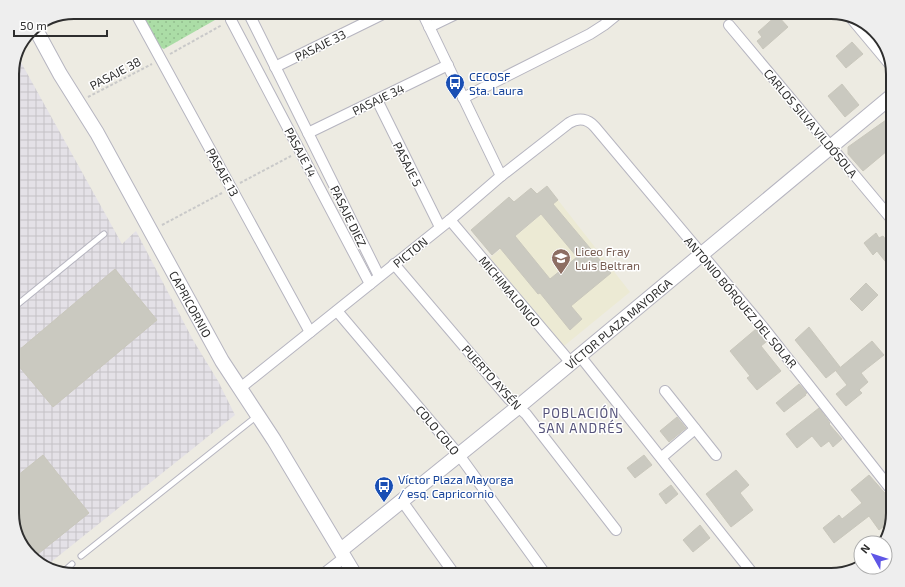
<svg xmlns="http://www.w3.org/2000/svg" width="905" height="587" font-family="'Exo 2',sans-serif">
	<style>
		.industrial { fill: url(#industrial-grid) }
		.education { fill: #ecead4 }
		.park { fill: url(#park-dots) }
		.building { fill: #cac9c0; stroke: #c9c7bc; fill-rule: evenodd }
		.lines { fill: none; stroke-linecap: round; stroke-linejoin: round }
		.lane-casing { stroke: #b6b5c0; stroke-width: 7 }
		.street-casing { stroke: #b6b5c0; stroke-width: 12 }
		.secondary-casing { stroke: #b6b5c0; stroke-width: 16 }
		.path { stroke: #c9c9c9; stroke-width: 2; stroke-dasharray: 3 2; stroke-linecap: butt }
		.lane { stroke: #fff; stroke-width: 5 }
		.street { stroke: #fff; stroke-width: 10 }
		.secondary { stroke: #fff; stroke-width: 14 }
		.labels { text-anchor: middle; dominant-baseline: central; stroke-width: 3; stroke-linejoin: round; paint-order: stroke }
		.street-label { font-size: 12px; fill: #2e2e2e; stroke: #fff }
		.transit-label { font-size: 12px; fill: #164399; stroke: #fff; text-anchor: start }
		.education-label { font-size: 12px; fill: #785e54; stroke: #fff; text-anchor: start }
		.neighbourhood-label { font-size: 13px; letter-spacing: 1px; fill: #55537a; stroke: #fff }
		.rim { fill: none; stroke: #2e2e2e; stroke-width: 2 }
	</style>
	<defs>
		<pattern id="industrial-grid" width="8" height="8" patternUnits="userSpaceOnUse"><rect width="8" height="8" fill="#e4e1e7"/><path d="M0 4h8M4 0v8" fill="none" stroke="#c4c1c6"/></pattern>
		<pattern id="park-dots" width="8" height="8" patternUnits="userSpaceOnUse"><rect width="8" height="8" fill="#abdda6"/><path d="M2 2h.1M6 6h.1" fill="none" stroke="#93be8f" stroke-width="1.8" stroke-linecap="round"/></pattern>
	</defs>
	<rect width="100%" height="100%" fill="#edebe2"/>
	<polygon class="industrial" points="18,57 122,244 136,231 193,340 218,381 235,415 46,566 40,565 20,544 12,517 12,70"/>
	<polygon class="education" points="558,200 630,292 564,346 490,258"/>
	<polygon class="park" points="138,12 229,12 164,49 157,46"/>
	<g class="building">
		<polygon points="777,15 788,27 763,49 757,41 762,37 758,32"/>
		<polygon points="852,42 863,54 846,68 836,56"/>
		<polygon points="842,84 859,105 845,117 828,96"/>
		<polygon points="893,115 893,146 863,171 848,154 848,147"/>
		<path d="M547 186 558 200 553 204 611 273 571 306 582 319 570 330 540 293 538 294 500 248 492 255 471 230 509 197 514 202 531 188 537 194ZM541 214 577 257 550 279 515 236Z"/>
		<polygon points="876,233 879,238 883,236 893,249 893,271 877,251 873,255 864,243"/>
		<polygon points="115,269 157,320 53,407 12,358 12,356"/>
		<polygon points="866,283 878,295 862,311 850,299"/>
		<polygon points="809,327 840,367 826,378 795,340"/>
		<polygon points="756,329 766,342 761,346 781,371 757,390 747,378 750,376 730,351"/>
		<polygon points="872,341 884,355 861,373 868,382 859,390 862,393 846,406 836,394 847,385 836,371"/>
		<polygon points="799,384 807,393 805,394 806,395 784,412 776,403"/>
		<polygon points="819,408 830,423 829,424 842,439 833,447 829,441 821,447 812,436 797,448 786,434"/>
		<polygon points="677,417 686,428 669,442 660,431"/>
		<polygon points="43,455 89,513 33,558 20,544 12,517 12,480"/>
		<polygon points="644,455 652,465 635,478 627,468"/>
		<polygon points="736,470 749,485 740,493 753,510 731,527 706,494"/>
		<polygon points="869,475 891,500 889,501 893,506 893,513 891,521 879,530 869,516 834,543 823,528 839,515 842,519 862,503 851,490"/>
		<polygon points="671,485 678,494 666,504 659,494"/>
		<polygon points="700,525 710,538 693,552 683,540"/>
	</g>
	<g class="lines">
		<defs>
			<g id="lane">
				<polyline points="12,309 104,234"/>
				<polyline points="81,556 257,416"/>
				<polyline points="63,572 72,564"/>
			</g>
			<g id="street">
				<polyline points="135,12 310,332"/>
				<polyline points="248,12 379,276"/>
				<polyline points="422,12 501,176"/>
				<polyline points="851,18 892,67"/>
				<polyline points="231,20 370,284"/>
				<polyline points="729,25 893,221"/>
				<polyline points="429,27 460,12"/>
				<polyline points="275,67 387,12"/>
				<polyline points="463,98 590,34 604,25 620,12"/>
				<polyline points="377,100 440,227"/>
				<polyline points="308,133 448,65"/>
				<polyline points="450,220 571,363"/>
				<polyline points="394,264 509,399 526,414 616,530"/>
				<polyline points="337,311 459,455 546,575"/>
				<polyline points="580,356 754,575"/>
				<path d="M239 389 450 220 501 176 569 123C579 117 588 119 595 127L763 327 893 492"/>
				<polyline points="665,391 716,455"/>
				<polyline points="662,457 695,429"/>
				<polyline points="402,501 455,575"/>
				<polyline points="322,575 345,557"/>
			</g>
			<g id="secondary">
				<path id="s1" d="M35 28 60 74 97 133 222 361 274 440 355 575"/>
				<path id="s2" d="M341 550 518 407 893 95"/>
			</g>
		</defs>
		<use href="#lane" class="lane-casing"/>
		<use href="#street" class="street-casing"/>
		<use href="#secondary" class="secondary-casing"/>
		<g class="path">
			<polyline points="170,54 222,25"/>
			<polyline points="88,97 152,64"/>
			<polyline points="240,183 291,156"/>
			<polyline points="162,225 222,193"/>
		</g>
		<use href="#lane" class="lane"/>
		<use href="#street" class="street"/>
		<use href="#secondary" class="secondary"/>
	</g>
	<defs>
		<symbol id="bus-pin" viewBox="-11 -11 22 30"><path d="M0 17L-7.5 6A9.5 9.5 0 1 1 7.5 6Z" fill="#1a4fb4" stroke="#fff"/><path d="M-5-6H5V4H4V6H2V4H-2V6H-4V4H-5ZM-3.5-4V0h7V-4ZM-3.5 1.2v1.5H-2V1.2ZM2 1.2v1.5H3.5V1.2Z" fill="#fff"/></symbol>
		<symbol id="school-pin" viewBox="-11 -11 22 30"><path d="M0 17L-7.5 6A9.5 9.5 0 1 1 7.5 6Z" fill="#8d6e63" stroke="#fff"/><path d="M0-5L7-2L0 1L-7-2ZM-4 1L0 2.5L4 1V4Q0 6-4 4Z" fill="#fff"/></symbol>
	</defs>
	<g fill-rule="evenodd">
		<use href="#bus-pin" x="444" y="72" width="22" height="30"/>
		<use href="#school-pin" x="550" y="247" width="22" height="30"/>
		<use href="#bus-pin" x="373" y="475" width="22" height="30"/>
	</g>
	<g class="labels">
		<g class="street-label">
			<text transform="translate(320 45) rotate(-26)">PASAJE 33</text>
			<text transform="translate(115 73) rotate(-28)">PASAJE 38</text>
			<text transform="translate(378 99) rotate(-26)">PASAJE 34</text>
			<text transform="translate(811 123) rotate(50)">CARLOS SILVA VILDÓSOLA</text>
			<text transform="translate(301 152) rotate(62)">PASAJE 14</text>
			<text transform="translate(408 164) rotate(63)">PASAJE 5</text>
			<text transform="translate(223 172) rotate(61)">PASAJE 13</text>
			<text transform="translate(349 216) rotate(64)">PASAJE DIEZ</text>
			<text transform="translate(410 252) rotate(-39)">PICTON</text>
			<text transform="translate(510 291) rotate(50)">MICHIMALONGO</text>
			<text transform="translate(741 302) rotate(50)">ANTONIO BÓRQUEZ DEL SOLAR</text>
			<text stroke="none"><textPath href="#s1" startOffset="317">CAPRICORNIO</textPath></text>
			<text stroke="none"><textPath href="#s2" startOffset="358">VÍCTOR PLAZA MAYORGA</textPath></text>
			<text transform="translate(492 377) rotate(48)">PUERTO AYSÉN</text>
			<text transform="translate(438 430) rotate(50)">COLO COLO</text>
		</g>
		<g class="transit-label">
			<text x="469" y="76">CECOSF<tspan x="469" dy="14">Sta. Laura</tspan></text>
			<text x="398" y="479">Víctor Plaza Mayorga<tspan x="398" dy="14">/ esq. Capricornio</tspan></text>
		</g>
		<g class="education-label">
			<text x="575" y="251">Liceo Fray<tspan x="575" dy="14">Luis Beltran</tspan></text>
		</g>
		<g class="neighbourhood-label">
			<text x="581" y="413">POBLACIÓN<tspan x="581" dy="15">SAN ANDRÉS</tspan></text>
		</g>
	</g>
	<path d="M0 0H905V587H0ZM74 19H831A55 55 0 0 1 886 74V513A55 55 0 0 1 831 568H74A55 55 0 0 1 19 513V74A55 55 0 0 1 74 19Z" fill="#eee" fill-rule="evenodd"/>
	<path class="rim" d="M74 19H831A55 55 0 0 1 886 74V513A55 55 0 0 1 831 568H74A55 55 0 0 1 19 513V74A55 55 0 0 1 74 19Z"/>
	<g transform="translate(873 555) rotate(309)"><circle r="19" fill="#ffffff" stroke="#ababab"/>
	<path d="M0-3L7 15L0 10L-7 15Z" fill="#5f56e6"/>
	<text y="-6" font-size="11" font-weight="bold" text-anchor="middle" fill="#2e2e2e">N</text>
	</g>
	<path d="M14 30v6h93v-6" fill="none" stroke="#2e2e2e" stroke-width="2"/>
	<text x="20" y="30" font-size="12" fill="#2e2e2e" stroke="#ffffff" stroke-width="3" paint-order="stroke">50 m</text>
</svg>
